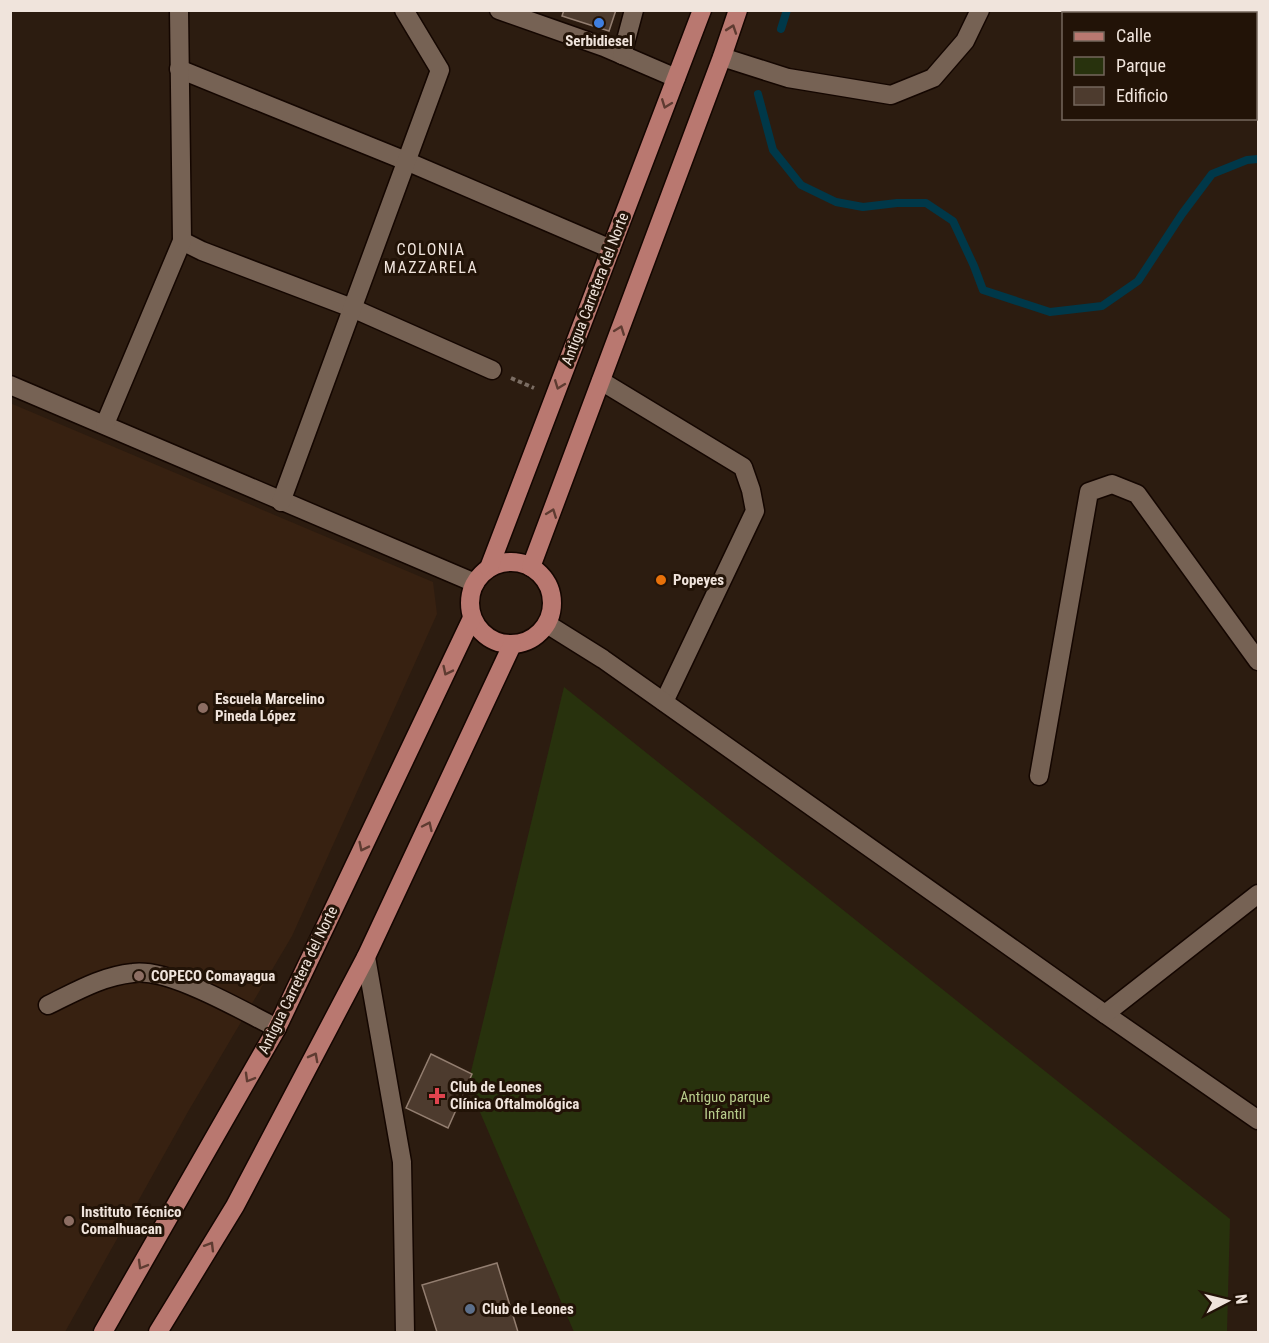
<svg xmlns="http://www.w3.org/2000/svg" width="1269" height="1343" font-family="'Roboto Condensed',sans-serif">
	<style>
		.built { fill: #372111 }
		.green { fill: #28320d }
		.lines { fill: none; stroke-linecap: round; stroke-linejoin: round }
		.stream { stroke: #003849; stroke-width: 8 }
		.building { fill: #4d3b2e; stroke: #937e70; stroke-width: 1.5 }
		.minor-casing { stroke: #140600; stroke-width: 21 }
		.major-casing { stroke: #140600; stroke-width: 21 }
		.path { stroke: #7b6d63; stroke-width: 4; stroke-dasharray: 4.5 3; stroke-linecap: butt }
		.minor { stroke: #766254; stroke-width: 18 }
		.major { stroke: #b97870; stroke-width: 18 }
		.oneway { stroke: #5e3b31 }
		.shop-dot { fill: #3f7fe0; stroke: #221307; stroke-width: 2 }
		.food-dot { fill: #e8710a; stroke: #221307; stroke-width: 2 }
		.education-dot { fill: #8d6e63; stroke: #221307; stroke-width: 2 }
		.health-dot { fill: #e0444e; stroke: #221307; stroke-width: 2 }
		.service-dot { fill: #5c6f8a; stroke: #221307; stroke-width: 2 }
		.labels { text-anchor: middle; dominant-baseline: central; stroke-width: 6; stroke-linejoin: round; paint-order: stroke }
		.poi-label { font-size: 15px; font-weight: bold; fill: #f0e4dc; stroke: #221307; text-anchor: start }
		.street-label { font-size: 15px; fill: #f0e4dc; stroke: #221307 }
		.park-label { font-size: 15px; fill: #b7cc8b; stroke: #221307 }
		.neighbourhood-label { font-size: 16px; letter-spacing: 1.5px; fill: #f0e4dc; stroke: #221307 }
	</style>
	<rect width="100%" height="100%" fill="#2c1c10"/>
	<polygon class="built" points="10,403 433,582 437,614 292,936 189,1110 65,1332 11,1332"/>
	<polygon class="green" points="564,687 1230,1219 1227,1332 574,1332 468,1084"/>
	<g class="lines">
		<g class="stream">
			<polyline points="781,29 787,10"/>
			<polyline points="758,94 773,150 801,185 836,202 863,207 897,203 926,203 953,221 974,266 983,290 1050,312 1102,306 1138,281 1182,214 1212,174 1247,160 1258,159"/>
		</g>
	</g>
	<g class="building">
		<polygon points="564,10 616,10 609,31 562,16"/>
		<polygon points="431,1054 472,1074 448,1128 406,1108"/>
		<polygon points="497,1263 518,1332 437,1332 422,1285"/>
	</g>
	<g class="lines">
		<defs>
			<g id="minor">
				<polyline points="499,10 604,47 676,78"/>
				<polyline points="622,55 634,10"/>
				<polyline points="722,57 788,78 891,95 933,78 965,41 980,10"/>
				<polyline points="179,69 406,161 611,249"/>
				<polyline points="182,241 202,251 352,308 492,370"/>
				<polyline points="601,381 743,467 751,490 755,511 664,702"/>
				<polyline points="10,385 475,583"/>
				<polyline points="105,424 182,241 179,10"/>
				<polyline points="281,502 440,70 404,10"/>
				<polyline points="547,624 603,659 1105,1014 1258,1120"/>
				<polyline points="1039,776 1089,492 1112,484 1137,494 1258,661"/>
				<polyline points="366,957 402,1162 405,1332"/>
				<path d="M48 1005C75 992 102 976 133 973 171 968 242 1011 277 1028"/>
				<polyline points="1105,1014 1258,894"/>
			</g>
			<g id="major">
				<circle cx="511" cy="603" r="41"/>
				<polyline points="531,567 722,57 738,10"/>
				<polyline points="489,568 702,10"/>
				<polyline points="103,1332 277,1028 472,618"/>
				<polyline points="158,1332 235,1206 366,957 512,645"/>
			</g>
		</defs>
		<use href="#minor" class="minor-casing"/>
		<use href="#major" class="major-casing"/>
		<polyline class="path" points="511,378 534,388"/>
		<use href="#minor" class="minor"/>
		<use href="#major" class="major"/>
	</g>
	<defs><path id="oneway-chevron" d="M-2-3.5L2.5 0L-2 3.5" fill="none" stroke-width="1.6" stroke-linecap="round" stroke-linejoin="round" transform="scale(1.5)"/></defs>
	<g class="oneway">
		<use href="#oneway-chevron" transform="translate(732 29) rotate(-71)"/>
		<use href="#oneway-chevron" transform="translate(666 104) rotate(111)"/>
		<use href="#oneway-chevron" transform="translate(620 330) rotate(-69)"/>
		<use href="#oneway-chevron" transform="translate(559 385) rotate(111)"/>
		<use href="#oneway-chevron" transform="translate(552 513) rotate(-69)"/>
		<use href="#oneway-chevron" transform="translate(447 671) rotate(116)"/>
		<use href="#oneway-chevron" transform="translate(428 826) rotate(-65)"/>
		<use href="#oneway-chevron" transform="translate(363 847) rotate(116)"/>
		<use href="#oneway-chevron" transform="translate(314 1057) rotate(-62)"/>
		<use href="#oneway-chevron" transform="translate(249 1078) rotate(120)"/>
		<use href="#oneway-chevron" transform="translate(210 1246) rotate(-59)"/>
		<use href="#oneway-chevron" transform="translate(142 1265) rotate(120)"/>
	</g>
	<circle class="shop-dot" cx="599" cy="23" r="6"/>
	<circle class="food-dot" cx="661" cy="580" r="6"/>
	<g class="education-dot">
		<circle cx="203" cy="708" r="6"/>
		<circle cx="139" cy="976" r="6"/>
		<circle cx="69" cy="1221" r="6"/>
	</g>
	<path class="health-dot" d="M434 1087h6v6h6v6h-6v6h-6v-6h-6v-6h6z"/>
	<circle class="service-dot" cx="470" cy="1309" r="6"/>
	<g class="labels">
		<g class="poi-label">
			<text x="599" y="41" text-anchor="middle">Serbidiesel</text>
			<text x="673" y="580">Popeyes</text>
			<text x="215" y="699">Escuela Marcelino<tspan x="215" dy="17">Pineda López</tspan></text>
			<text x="151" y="976">COPECO Comayagua</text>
			<text x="450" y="1087">Club de Leones<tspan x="450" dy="17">Clínica Oftalmológica</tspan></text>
			<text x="81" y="1212">Instituto Técnico<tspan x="81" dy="17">Comalhuacan</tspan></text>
			<text x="482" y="1309">Club de Leones</text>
		</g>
		<g class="street-label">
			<text transform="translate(595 289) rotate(-69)">Antigua Carretera del Norte</text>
			<text transform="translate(298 980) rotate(-64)">Antigua Carretera del Norte</text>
		</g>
		<g class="park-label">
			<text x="725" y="1097">Antiguo parque<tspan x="725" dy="17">Infantil</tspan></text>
		</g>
		<g class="neighbourhood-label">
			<text x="431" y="249">COLONIA<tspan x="431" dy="18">MAZZARELA</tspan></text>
		</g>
	</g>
	<rect width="1269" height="1343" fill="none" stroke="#f0e4dc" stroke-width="24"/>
	<rect x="1062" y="12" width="195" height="108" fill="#221307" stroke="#74675c" stroke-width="1.5"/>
	<rect x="1074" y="32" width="30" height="9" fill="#b97870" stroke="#74675c" stroke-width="1.5"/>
	<text x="1116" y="42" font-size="18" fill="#f0e4dc">Calle</text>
	<rect x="1074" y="57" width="30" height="18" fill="#28320d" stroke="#74675c" stroke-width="1.5"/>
	<text x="1116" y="72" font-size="18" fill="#f0e4dc">Parque</text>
	<rect x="1074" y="87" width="30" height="18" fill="#4d3b2e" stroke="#74675c" stroke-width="1.5"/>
	<text x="1116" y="102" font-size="18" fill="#f0e4dc">Edificio</text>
	<g transform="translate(1227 1301) rotate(83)" stroke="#221307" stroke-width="4.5" paint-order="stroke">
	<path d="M0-4.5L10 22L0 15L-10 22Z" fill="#f0e4dc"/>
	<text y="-9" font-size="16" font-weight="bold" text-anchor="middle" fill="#f0e4dc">N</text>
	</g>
</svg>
